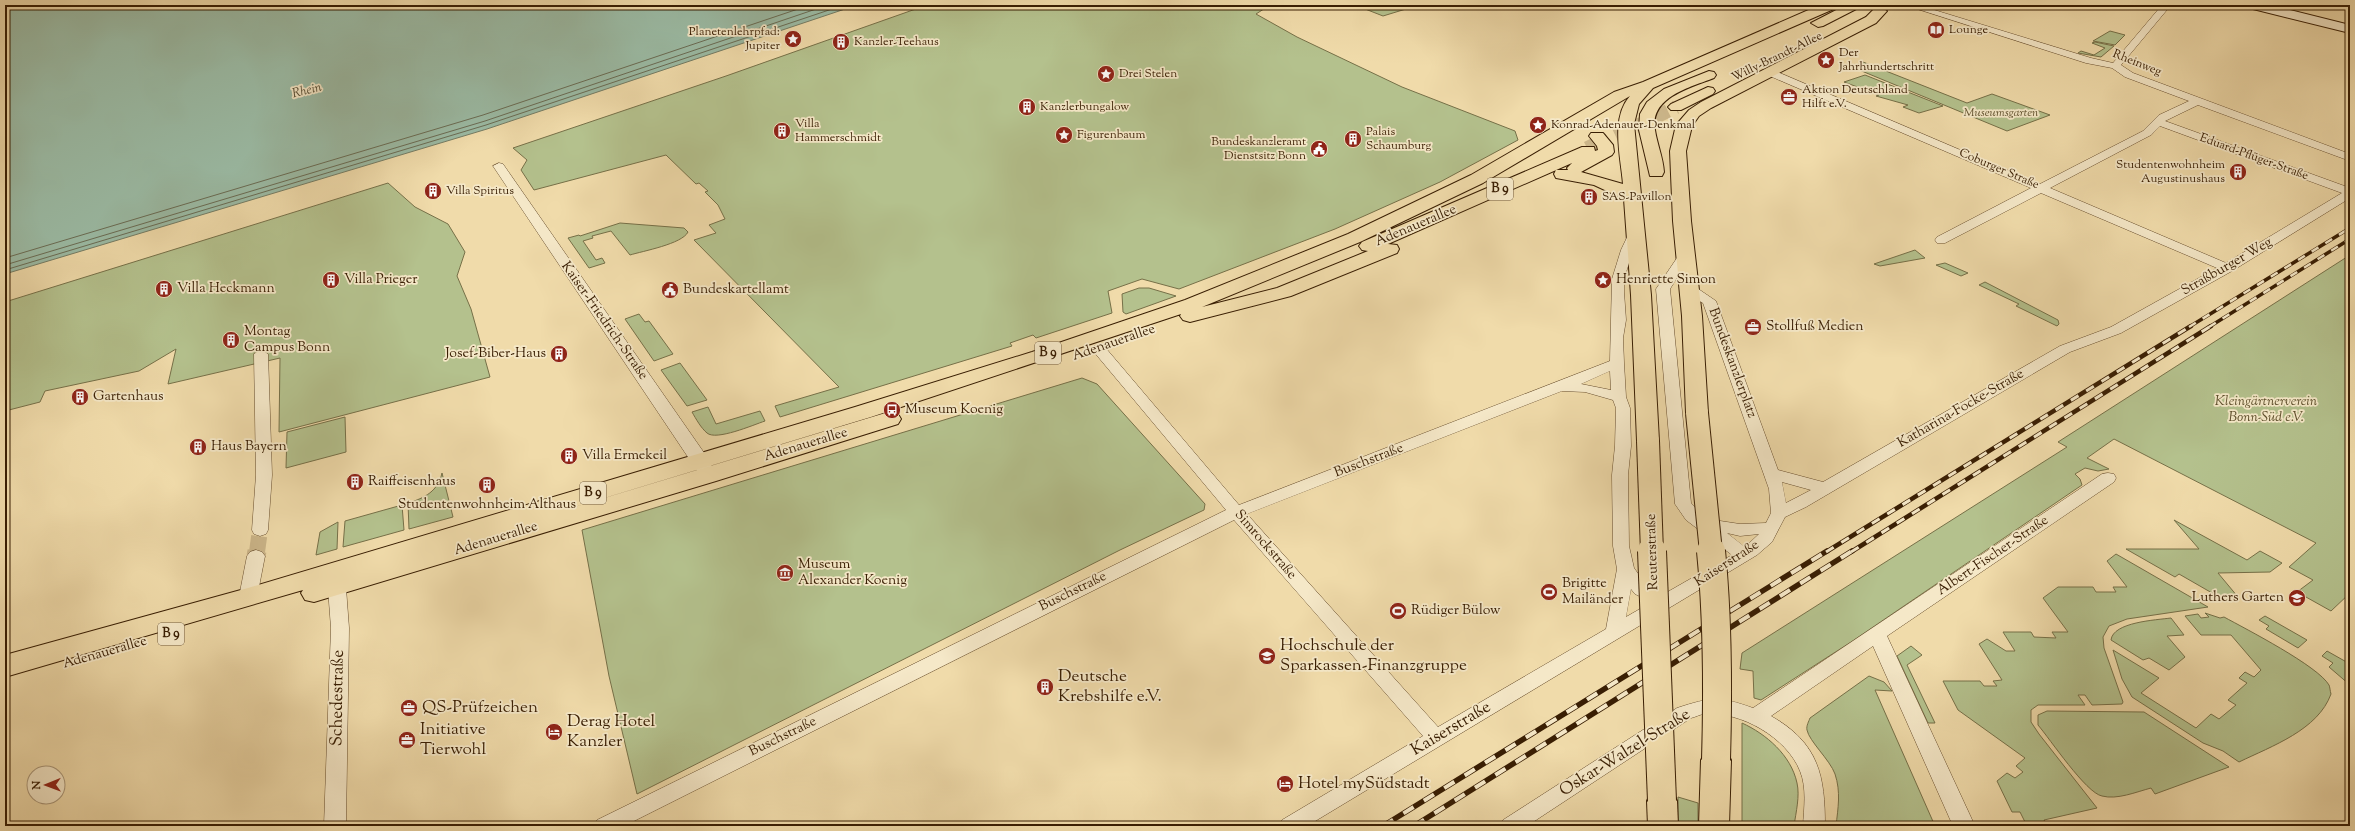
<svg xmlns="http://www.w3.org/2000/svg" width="2355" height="831" font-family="'Sorts Mill Goudy',serif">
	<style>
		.green { fill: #b4c18d; stroke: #767048 }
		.water { fill: #9bbba5; stroke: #747c64 }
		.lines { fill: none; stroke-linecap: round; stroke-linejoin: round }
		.shore { stroke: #6a6c54; stroke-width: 1 }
		.street-tunnel-far1 { stroke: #cbb589; stroke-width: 16; stroke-dasharray: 16 8; stroke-linecap: butt }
		.street-tunnel { stroke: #cbb589; stroke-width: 19; stroke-dasharray: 19 10; stroke-linecap: butt }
		.primary-tunnel-far1 { stroke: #cbb589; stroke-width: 14; stroke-dasharray: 14 8; stroke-linecap: butt }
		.primary-tunnel { stroke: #cbb589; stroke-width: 18; stroke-dasharray: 18 9; stroke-linecap: butt }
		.street-casing { stroke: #674d2d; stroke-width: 1 }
		.secondary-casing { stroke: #391e03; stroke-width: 2 }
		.primary-casing { stroke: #391e03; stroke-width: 2 }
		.street { fill: #f5e8c8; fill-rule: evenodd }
		.secondary { fill: #f5e8c8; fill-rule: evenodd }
		.primary { fill: #f0dbaa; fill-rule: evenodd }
		.rail-far2-casing { stroke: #391e03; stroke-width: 3.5 }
		.rail-far1-casing { stroke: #391e03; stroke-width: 4.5 }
		.rail-casing { stroke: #391e03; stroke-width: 5.5 }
		.rail-far2 { stroke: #f5e8c8; stroke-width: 2.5; stroke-dasharray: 8; stroke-linecap: butt }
		.rail-far1 { stroke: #f5e8c8; stroke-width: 3; stroke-dasharray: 9; stroke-linecap: butt }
		.rail { stroke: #f5e8c8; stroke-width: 4; stroke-dasharray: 12; stroke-linecap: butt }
		.primary-bridge-far1-casing { stroke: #391e03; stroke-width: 24; stroke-linecap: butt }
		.primary-bridge-casing { stroke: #391e03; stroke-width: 30; stroke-linecap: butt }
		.primary-bridge-far1 { stroke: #f0dbaa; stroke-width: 22 }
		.primary-bridge { stroke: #f0dbaa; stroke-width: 28 }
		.labels { text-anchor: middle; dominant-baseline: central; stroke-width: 3.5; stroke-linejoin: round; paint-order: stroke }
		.far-poi-label { font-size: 12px; fill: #391e03; stroke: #f5e8c8; text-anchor: start }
		.far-street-label { font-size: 12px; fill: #391e03; stroke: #f5e8c8 }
		.far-park-label { font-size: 12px; font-style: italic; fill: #5e4f2c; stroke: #f5e8c8 }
		.far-water-label { font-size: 13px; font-style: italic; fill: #564d34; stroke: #f5e8c8 }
		.shield { fill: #f5e8c8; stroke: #715b3e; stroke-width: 1 }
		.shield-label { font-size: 13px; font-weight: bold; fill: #391e03 }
		.street-label { font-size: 14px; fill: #391e03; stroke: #f5e8c8 }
		.poi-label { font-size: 14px; fill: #391e03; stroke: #f5e8c8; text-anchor: start }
		.park-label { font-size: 14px; font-style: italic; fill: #5e4f2c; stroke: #f5e8c8 }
		.near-poi-label { font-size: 17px; fill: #391e03; stroke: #f5e8c8; text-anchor: start }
		.near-street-label { font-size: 17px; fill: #391e03; stroke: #f5e8c8 }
	</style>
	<rect width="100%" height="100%" fill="#f0dbaa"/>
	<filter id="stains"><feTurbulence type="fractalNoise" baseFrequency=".005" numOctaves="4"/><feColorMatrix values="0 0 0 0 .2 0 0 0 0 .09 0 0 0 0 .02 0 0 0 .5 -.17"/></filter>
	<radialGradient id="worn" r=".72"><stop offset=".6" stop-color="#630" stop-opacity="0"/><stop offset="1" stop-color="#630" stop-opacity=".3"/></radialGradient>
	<g class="green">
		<polygon points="927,5 1270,5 1256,14 1297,37 1402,87 1515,131 1518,140 1440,182 1335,229 1179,289 1142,279 1108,291 1112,313 1036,338 1033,335 1010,343 1012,346 780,417 775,406 839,387 694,240 716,233 709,225 725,219 718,205 705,192 708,191 699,183 696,184 666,155 534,190 521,170 527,160 513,148 726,76"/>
		<polygon points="1355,5 1419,5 1383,16"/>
		<polygon points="2110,31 2125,35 2115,45 2093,41"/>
		<polygon points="2095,42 2114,46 2101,57 2078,53 2081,51 2094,55 2105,48 2092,43"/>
		<polygon points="1863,62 1967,103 1992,94 2050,115 2007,131 1852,67"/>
		<polygon points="1865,75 1943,106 1919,113 1903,107 1908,105 1876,96 1879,95 1844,82"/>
		<polygon points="388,183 415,207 448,224 465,252 457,276 471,309 490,377 279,432 280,358 168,384 176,349 139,371 45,391 40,402 5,411 5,302"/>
		<path d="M620 223 684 228 688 232C682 244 643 251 630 255L611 231 592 236 593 238 583 241 596 260 602 258 605 263 589 268 568 238 579 235 580 236Z"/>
		<polygon points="1915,250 1925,258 1880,266 1874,264"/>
		<polygon points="2350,255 2350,593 2331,611 2297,592 2313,580 2289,567 2316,543 2114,439 2087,458 2109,469 2098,471 2085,468 2075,474 2080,479 2082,485 1851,642 1761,700 1754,698 1753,671 1740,669 1742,653 2067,447 2058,442"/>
		<polygon points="1945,263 1968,273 1961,276 1936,265"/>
		<polygon points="1985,282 2058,320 2059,324 2057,326 2016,306 2019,304 1979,285"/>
		<polygon points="1139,288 1149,288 1176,296 1126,314 1123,312 1122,294"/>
		<polygon points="639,314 645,322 649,321 673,354 654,361 625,319"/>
		<polygon points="680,363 707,400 687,406 661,370"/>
		<polygon points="1082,378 1097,384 1205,504 1204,510 1120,550 637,794 609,676 582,530"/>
		<path d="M708 407 716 424 760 411 765 421C753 425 716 441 707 433 701 428 696 419 692 412Z"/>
		<polygon points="345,417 346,452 286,468 287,432"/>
		<path d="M442 473 453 517 409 529 408 503C425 498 438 491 442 473Z"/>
		<polygon points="402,505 404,530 343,547 345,521"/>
		<polygon points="2174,520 2247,560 2260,551 2282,563 2270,572 2218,573 2238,597 2219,597 2179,574 2175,577 2126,549 2199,549"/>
		<polygon points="338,522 337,549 316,555 320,532"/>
		<polygon points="2116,554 2208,607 2127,619 2109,626 2103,637 2104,648 2123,702 2122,704 2092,705 2085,695 2078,695 2085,705 2038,705 2031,710 2031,722 2039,734 2097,808 2044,820 2047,826 2027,826 2020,812 2012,812 1997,781 2007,773 2015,778 2023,772 2016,766 2025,758 1958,710 1943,681 1980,681 1984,686 1997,686 1993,681 2002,680 1979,644 1987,639 2006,651 2015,651 2003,632 2031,632 2034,637 2056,638 2052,632 2068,632 2043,598 2058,587 2093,587 2096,592 2116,592 2113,587 2127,587 2107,561"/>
		<path d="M2205 613 2220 618 2224 617C2246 629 2318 666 2329 685 2330 687 2330 691 2331 694 2318 730 2272 746 2239 762L2223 751 2203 743 2132 697 2122 679 2113 650 2159 678 2141 693 2196 728 2211 714 2219 719 2236 705 2228 700 2247 683 2239 678 2245 672 2254 677 2261 670 2231 635H2201L2185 616 2198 614 2201 618 2209 617Z"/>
		<polygon points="2265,616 2307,640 2298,648 2266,629 2269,626 2259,620"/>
		<path d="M2171 618 2184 635 2167 636 2185 657 2169 670 2149 658 2143 660 2111 640C2113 622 2156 620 2171 618Z"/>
		<polygon points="1911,646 1922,655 1907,665 1935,723 1928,723 1897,656"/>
		<polygon points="2327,651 2350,664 2350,685 2329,667 2333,663 2322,656"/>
		<path d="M1869 676 1884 682 1892 691 1875 690 1935 826H1836C1838 808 1841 792 1835 774 1830 760 1809 741 1807 730 1806 726 1809 721 1810 718Z"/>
		<path d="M2047 711 2144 712 2229 767 2155 794 2151 788C2136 792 2117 800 2102 796 2086 793 2050 739 2038 725V715Z"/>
		<path d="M1742 723C1766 734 1791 755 1797 783 1800 796 1796 812 1794 826H1742Z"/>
		<polygon points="1678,797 1698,803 1698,826 1678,826"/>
	</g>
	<polygon class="water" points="5,5 857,5 487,129 5,274"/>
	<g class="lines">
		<g class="shore">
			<polyline points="5,258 483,115 810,5"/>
			<polyline points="5,265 485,121 828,5"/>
			<polyline points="5,270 486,125 844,5"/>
		</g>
		<polyline class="street-tunnel-far1" points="257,552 260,530"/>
		<polyline class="street-tunnel" points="256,556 257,551"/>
		<polyline class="primary-tunnel-far1" points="1596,146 1676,107"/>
		<polyline class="primary-tunnel" points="1588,150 1598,145"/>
		<defs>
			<g id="street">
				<path d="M1905 5H1918L2091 58 2113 63 2162 5H2171L2121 65 2133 73 2350 154V161L2198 105 2165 121 2350 188V198L2232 271 2121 333 2070 352 1806 507 1785 517 1772 542 1757 555 1307 826H1278L1282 820 1423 736 1234 520 624 826H593L597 820 1226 510 1094 352 1092 349 1094 346H1104L1239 505 1610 361 1612 279 1621 250 1630 231 1636 227 1640 228 1642 231 1633 250 1624 279V292L1626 320 1623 338 1624 363 1626 397 1630 408 1631 446 1628 475 1629 546 1634 568 1647 586 1664 594 1732 555 1686 520 1675 504 1656 289 1681 252 1685 251 1691 255 1670 289 1691 503 1707 519 1740 524 1766 523 1771 513 1769 489 1703 303 1684 292 1682 289 1684 286H1694L1716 301 1778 470 1823 482 2060 346 2111 327 2217 268 2041 193 1945 243H1937L1935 240 1937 237 2031 188 1765 74V70H1773L2040 184 2143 131 2159 115 2189 101 2125 77 2112 68 2086 63ZM2160 126 2342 193 2226 263 2050 188 2151 135ZM1610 371 1611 390 1581 384ZM1562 391 1585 392 1613 400 1616 408 1615 446 1612 475 1613 546 1617 569 1606 629 1438 727 1247 514ZM1782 482 1811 490 1786 503ZM1727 533 1740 536 1759 534 1745 547ZM1631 589 1635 594 1652 602 1626 617Z"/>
				<polygon points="499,163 503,164 707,457 714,471 712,475 700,475 493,166"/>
				<polygon points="261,350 268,354 272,475 268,530 266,534 260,536 254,534 252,530 256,475 254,354"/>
				<path d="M2108 473 2114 474 2116 478 2114 482 1887 636 1975 826H1953L1873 646 1771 716C1819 743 1825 776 1825 826H1803C1804 808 1807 788 1800 771 1787 738 1741 711 1705 714 1700 714 1696 717 1691 718L1527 826H1499L1503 820 1677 708C1711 697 1719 696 1753 708L2102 474Z"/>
				<polygon points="256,550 262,552 265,556 257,597 254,602 248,603 242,602 239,597 247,556 250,552"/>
				<polygon points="336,569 342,571 345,575 349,628 346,826 324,826 331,628 327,575 330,571"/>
			</g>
			<polygon id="secondary" points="2247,5 2270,5 2350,25 2350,33 2249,8"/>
			<g id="primary">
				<path d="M1820 5H1838L1836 8 1653 88 1639 104 1634 124 1651 295 1659 441 1656 446 1648 448 1640 446 1637 441 1631 295 1624 199 1594 185 1556 178 1554 174 1556 170H1568L1567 168 1572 163 1388 244 1397 245 1399 249 1397 253 1291 296 1190 322 1183 320 1180 316 1181 314 871 417 545 516 882 414 890 412 898 414 901 419 898 424 716 481 314 602 305 600 301 593 303 590 5 677V655L248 588 855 407 1032 352 1185 300 1348 234 1471 175 1614 92 1643 82ZM1630 96C1610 118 1621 158 1623 184L1581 172 1612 155 1614 152 1613 145 1603 133H1591L1589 136 1597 146 1598 150 1595 151 1594 147H1582L1362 242 1359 246 1362 250 1368 251 1277 288 1202 307 1360 242 1483 183Z"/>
				<polygon points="1846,5 1864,5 1823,26 1818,27 1811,23"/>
				<polygon points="1880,7 1887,11 1876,23 1711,108 1699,116 1692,126 1686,151 1691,221 1702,316 1708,413 1705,418 1697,420 1689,418 1686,413 1682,316 1673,221 1670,151 1676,125 1689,110 1701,102 1866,17 1875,8"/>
				<path d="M1709 71 1714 72 1716 75 1714 78C1691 87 1649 97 1655 130 1657 144 1663 157 1664 172L1662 176H1650L1639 130 1640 114 1647 102 1664 89Z"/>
				<polygon points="1708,87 1713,88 1715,91 1713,94 1681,110 1671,110 1668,107 1671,104"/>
				<polygon points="1716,748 1726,751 1731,760 1729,826 1699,826 1701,760 1706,751"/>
				<polygon points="1662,788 1673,792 1677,801 1678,826 1648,826 1647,801 1651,792"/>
			</g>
		</defs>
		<use href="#street" class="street-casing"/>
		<use href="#secondary" class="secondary-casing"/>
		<use href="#primary" class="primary-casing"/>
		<use href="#street" class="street"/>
		<use href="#secondary" class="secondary"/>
		<use href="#primary" class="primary"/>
		<defs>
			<g id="rail-far2">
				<polyline points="2189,327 2350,228"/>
				<polyline points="2209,327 2350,239"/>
			</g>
			<g id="rail-far1">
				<polyline points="1826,552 2191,326"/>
				<polyline points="1851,552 2211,326"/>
			</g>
			<g id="rail">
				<polyline points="1383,826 1827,551"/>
				<polyline points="1414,826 1852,551"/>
			</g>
		</defs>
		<use href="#rail-far2" class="rail-far2-casing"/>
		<use href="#rail-far1" class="rail-far1-casing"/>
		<use href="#rail" class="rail-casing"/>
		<use href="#rail-far2" class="rail-far2"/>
		<use href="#rail-far1" class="rail-far1"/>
		<use href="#rail" class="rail"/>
		<defs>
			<g id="primary-bridge-far1">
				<polyline points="1697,413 1711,552"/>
				<polyline points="1648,441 1652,552"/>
			</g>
			<g id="primary-bridge">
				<polyline points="1652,551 1662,801"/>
				<path d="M1711 551C1718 621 1718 690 1716 760"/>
			</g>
		</defs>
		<use href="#primary-bridge-far1" class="primary-bridge-far1-casing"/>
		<use href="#primary-bridge" class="primary-bridge-casing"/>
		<use href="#primary-bridge-far1" class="primary-bridge-far1"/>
		<use href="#primary-bridge" class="primary-bridge"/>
	</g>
	<defs>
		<symbol id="library-disc" viewBox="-11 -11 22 22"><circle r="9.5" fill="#8f2418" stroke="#f5e8c8"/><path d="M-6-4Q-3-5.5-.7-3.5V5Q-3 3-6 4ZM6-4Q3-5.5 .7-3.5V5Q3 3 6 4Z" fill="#fff"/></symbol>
		<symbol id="sight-disc" viewBox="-11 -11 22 22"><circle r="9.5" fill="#8f2418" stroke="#f5e8c8"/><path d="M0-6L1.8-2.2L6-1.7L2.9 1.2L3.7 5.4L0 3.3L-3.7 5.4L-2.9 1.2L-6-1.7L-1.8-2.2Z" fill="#fff"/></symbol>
		<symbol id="building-disc" viewBox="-11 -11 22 22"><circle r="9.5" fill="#8f2418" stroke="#f5e8c8"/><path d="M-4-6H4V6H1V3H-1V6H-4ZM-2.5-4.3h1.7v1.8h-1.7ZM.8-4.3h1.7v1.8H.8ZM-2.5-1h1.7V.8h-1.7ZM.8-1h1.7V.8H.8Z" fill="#fff"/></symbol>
		<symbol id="office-disc" viewBox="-11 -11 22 22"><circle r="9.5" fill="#8f2418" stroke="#f5e8c8"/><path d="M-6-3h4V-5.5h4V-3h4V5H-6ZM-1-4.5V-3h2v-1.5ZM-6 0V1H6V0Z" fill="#fff"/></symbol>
		<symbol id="civic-disc" viewBox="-11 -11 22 22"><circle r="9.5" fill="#8f2418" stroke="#f5e8c8"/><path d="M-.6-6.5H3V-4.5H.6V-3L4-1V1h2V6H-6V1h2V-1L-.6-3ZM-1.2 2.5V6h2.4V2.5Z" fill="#fff"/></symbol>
		<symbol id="bus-disc" viewBox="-11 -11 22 22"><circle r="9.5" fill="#8f2418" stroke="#f5e8c8"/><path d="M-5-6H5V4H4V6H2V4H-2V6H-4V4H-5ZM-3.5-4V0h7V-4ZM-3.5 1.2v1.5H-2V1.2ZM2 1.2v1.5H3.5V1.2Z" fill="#fff"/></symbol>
		<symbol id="museum-disc" viewBox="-11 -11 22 22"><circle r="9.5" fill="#8f2418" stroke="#f5e8c8"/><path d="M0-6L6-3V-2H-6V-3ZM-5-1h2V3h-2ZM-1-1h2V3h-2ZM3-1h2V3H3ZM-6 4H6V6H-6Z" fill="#fff"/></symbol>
		<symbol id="stadium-disc" viewBox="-11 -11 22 22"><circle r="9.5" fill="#8f2418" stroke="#f5e8c8"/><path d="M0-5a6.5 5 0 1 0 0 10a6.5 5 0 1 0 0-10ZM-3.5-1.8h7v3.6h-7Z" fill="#fff"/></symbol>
		<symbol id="school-disc" viewBox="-11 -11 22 22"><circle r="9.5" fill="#8f2418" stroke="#f5e8c8"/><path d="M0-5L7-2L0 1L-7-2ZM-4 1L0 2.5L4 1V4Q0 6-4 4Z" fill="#fff"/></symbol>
		<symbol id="university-disc" viewBox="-11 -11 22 22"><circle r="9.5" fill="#8f2418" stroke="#f5e8c8"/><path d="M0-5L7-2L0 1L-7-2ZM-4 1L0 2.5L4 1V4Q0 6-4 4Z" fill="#fff"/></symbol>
		<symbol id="hotel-disc" viewBox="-11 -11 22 22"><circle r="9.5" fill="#8f2418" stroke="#f5e8c8"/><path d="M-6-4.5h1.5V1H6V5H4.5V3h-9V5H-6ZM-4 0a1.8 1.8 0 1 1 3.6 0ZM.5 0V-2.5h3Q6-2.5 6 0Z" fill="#fff"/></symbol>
	</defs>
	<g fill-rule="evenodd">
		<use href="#library-disc" x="1926" y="20" width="20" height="20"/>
		<use href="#sight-disc" x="783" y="29" width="20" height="20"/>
		<use href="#building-disc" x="831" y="32" width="20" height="20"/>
		<use href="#sight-disc" x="1816" y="50" width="20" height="20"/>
		<use href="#sight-disc" x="1096" y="64" width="20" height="20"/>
		<use href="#office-disc" x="1779" y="87" width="20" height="20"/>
		<use href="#building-disc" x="1017" y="97" width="20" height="20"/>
		<use href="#sight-disc" x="1528" y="115" width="20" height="20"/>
		<use href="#building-disc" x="772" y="121" width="20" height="20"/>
		<use href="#sight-disc" x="1054" y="125" width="20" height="20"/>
		<use href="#building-disc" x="1343" y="129" width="20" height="20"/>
		<use href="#civic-disc" x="1309" y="139" width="20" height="20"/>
		<use href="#building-disc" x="2228" y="162" width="20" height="20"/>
		<use href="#building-disc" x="423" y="181" width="20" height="20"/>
		<use href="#building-disc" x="1579" y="187" width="20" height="20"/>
		<use href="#building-disc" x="321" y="270" width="20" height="20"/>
		<use href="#sight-disc" x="1593" y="270" width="20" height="20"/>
		<use href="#building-disc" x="154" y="279" width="20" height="20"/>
		<use href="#civic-disc" x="660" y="280" width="20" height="20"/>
		<use href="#office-disc" x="1743" y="317" width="20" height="20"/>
		<use href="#building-disc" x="221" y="330" width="20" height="20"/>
		<use href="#building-disc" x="549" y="344" width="20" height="20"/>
		<use href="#building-disc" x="70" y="387" width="20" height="20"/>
		<use href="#bus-disc" x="882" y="400" width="20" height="20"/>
		<use href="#building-disc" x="188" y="437" width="20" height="20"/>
		<use href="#building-disc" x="559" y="446" width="20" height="20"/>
		<use href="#building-disc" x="345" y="472" width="20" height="20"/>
		<use href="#building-disc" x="477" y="475" width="20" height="20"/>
		<use href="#museum-disc" x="775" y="563" width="20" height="20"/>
		<use href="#stadium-disc" x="1539" y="582" width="20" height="20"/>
		<use href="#school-disc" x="2287" y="588" width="20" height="20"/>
		<use href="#stadium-disc" x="1388" y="601" width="20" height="20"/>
		<use href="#university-disc" x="1257" y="646" width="20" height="20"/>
		<use href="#building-disc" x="1035" y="677" width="20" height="20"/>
		<use href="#office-disc" x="399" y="698" width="20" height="20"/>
		<use href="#hotel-disc" x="544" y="722" width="20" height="20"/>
		<use href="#office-disc" x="397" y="730" width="20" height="20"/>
		<use href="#hotel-disc" x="1275" y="774" width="20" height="20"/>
	</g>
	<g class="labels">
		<g class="far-poi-label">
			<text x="1949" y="30">Lounge</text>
			<text x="780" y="32" text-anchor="end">Planetenlehrpfad:<tspan x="780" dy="14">Jupiter</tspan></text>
			<text x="854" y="42">Kanzler-Teehaus</text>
			<text x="1839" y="53">Der<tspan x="1839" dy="14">Jahrhundertschritt</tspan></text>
			<text x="1119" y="74">Drei Stelen</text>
			<text x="1802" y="90">Aktion Deutschland<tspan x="1802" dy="14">Hilft e.V.</tspan></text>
			<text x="1040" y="107">Kanzlerbungalow</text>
			<text x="795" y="124">Villa<tspan x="795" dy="14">Hammerschmidt</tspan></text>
			<text x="1551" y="125">Konrad-Adenauer-Denkmal</text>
			<text x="1366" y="132">Palais<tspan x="1366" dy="14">Schaumburg</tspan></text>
			<text x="1077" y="135">Figurenbaum</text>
			<text x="1306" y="142" text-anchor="end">Bundeskanzleramt<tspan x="1306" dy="14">Dienstsitz Bonn</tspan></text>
			<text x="2225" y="165" text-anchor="end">Studentenwohnheim<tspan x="2225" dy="14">Augustinushaus</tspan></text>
			<text x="446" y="191">Villa Spiritus</text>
			<text x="1602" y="197">SAS-Pavillon</text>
		</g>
		<g class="far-street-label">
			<text transform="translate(1777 57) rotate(-26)">Willy-Brandt-Allee</text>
			<text transform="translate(2137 63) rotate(22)">Rheinweg</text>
			<text transform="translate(2254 157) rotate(20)">Eduard-Pflüger-Straße</text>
			<text transform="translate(1999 169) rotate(23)">Coburger Straße</text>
		</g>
		<g class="far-park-label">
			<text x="2001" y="113">Museumsgarten</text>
		</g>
		<g class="far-water-label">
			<text transform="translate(307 91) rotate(-14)">Rhein</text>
		</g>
		<g class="shield">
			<rect x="1487" y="178" width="26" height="22" rx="3"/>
			<rect x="1035" y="342" width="26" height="22" rx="3"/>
			<rect x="580" y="482" width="26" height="22" rx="3"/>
			<rect x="158" y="623" width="26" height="22" rx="3"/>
		</g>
		<g class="shield-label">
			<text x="1500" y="189">B 9</text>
			<text x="1048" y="353">B 9</text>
			<text x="593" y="493">B 9</text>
			<text x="171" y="634">B 9</text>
		</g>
		<g class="street-label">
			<text transform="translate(1416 226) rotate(-23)">Adenauerallee</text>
			<text transform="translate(2227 267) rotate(-30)">Straßburger Weg</text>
			<text transform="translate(604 321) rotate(55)">Kaiser-Friedrich-Straße</text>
			<text transform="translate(1114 343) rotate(-19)">Adenauerallee</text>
			<text transform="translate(1732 363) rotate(70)">Bundeskanzlerplatz</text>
			<text transform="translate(1961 409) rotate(-30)">Katharina-Focke-Straße</text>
			<text transform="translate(806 445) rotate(-17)">Adenauerallee</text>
			<text transform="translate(1369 461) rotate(-21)">Buschstraße</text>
			<text transform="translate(496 539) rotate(-17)">Adenauerallee</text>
			<text transform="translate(1265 545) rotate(49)">Simrockstraße</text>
			<text transform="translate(1653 552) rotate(-92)">Reuterstraße</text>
			<text transform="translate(1993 556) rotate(-34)">Albert-Fischer-Straße</text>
			<text transform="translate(1727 564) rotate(-33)">Kaiserstraße</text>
			<text transform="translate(1073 592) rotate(-26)">Buschstraße</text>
			<text transform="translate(105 653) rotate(-16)">Adenauerallee</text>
			<text transform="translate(783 737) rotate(-26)">Buschstraße</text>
		</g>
		<g class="poi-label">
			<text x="344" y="280">Villa Prieger</text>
			<text x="1616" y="280">Henriette Simon</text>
			<text x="177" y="289">Villa Heckmann</text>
			<text x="683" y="290">Bundeskartellamt</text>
			<text x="1766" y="327">Stollfuß Medien</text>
			<text x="244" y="332">Montag<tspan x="244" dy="16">Campus Bonn</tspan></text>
			<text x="546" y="354" text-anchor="end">Josef-Biber-Haus</text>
			<text x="93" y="397">Gartenhaus</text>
			<text x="905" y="410">Museum Koenig</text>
			<text x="211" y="447">Haus Bayern</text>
			<text x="582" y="456">Villa Ermekeil</text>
			<text x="368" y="482">Raiffeisenhaus</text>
			<text x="487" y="505" text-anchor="middle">Studentenwohnheim Althaus</text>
			<text x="798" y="565">Museum<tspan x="798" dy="16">Alexander Koenig</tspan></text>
			<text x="1562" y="584">Brigitte<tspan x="1562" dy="16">Mailänder</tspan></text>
			<text x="2284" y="598" text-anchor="end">Luthers Garten</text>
			<text x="1411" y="611">Rüdiger Bülow</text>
		</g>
		<g class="park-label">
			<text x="2266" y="402">Kleingärtnerverein<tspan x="2266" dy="16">Bonn-Süd e.V.</tspan></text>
		</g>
		<g class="near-poi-label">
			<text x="1280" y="646">Hochschule der<tspan x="1280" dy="20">Sparkassen-Finanzgruppe</tspan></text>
			<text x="1058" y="677">Deutsche<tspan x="1058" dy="20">Krebshilfe e.V.</tspan></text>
			<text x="422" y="708">QS-Prüfzeichen</text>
			<text x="567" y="722">Derag Hotel<tspan x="567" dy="20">Kanzler</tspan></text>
			<text x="420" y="730">Initiative<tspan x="420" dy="20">Tierwohl</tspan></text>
			<text x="1298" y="784">Hotel mySüdstadt</text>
		</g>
		<g class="near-street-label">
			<text transform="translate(338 698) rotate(-89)">Schedestraße</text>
			<text transform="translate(1451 729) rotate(-31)">Kaiserstraße</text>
			<text transform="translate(1625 753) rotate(-32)">Oskar-Walzel-Straße</text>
		</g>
	</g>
	<rect width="2355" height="831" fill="none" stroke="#f0dbaa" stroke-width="20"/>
	<rect x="6" y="6" width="2343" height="819" fill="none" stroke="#391e03" stroke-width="2"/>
	<rect x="10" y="10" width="2335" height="811" fill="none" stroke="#391e03"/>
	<g transform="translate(46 785) rotate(269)"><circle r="19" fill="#f5e8c8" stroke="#aa9779"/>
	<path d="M0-3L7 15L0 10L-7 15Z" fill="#8f2418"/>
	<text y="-6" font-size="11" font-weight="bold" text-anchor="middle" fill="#391e03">N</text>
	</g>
	<rect width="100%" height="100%" filter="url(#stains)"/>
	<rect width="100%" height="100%" fill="url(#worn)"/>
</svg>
